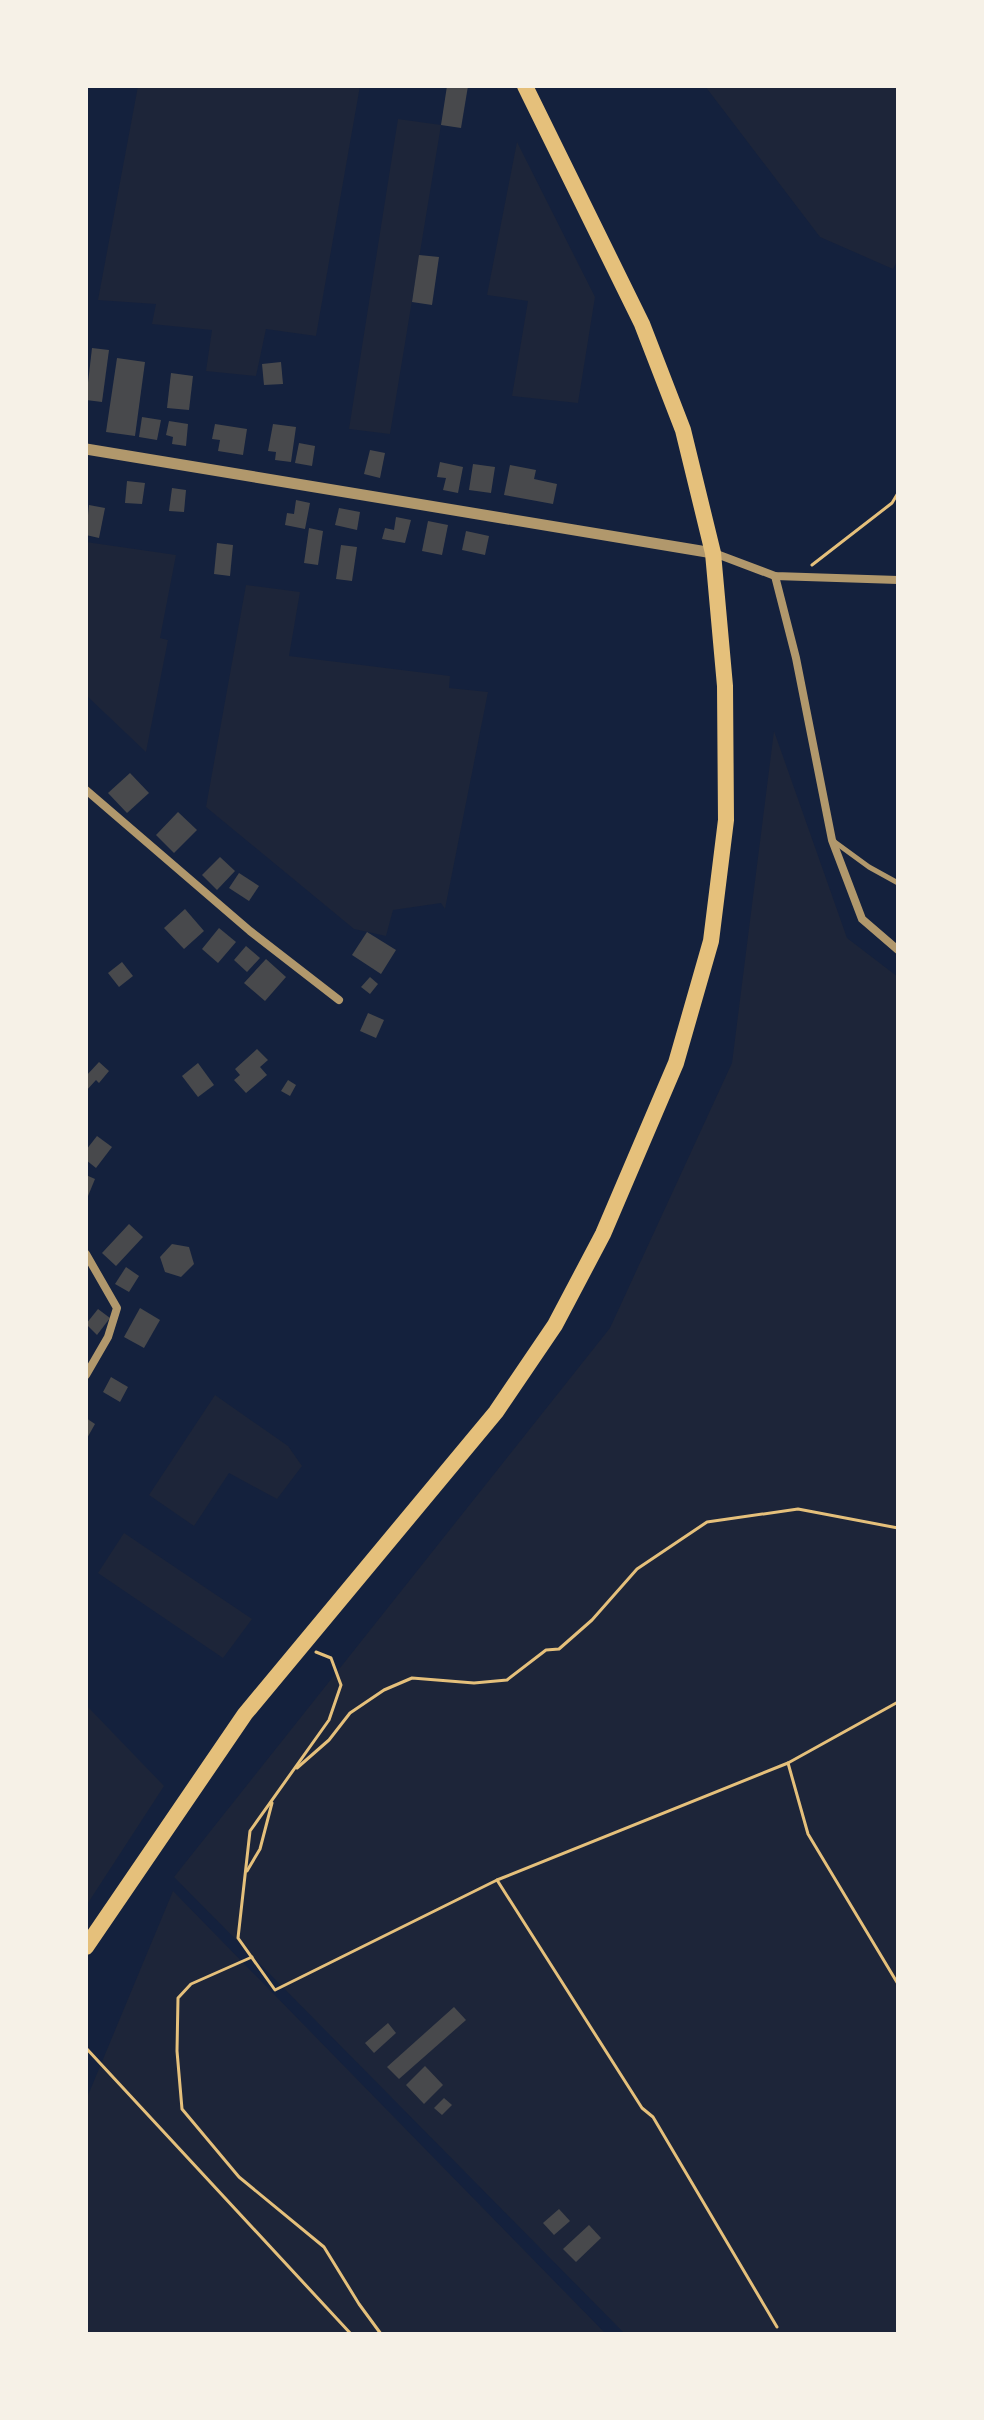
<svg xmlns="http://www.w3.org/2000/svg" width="984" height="2420" font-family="Helvetica,sans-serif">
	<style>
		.green { fill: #1d2539 }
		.building { fill: #48494c }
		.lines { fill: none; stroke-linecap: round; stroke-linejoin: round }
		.path { stroke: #e5c07b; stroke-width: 3 }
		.service { stroke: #b1986c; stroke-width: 5 }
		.minor { stroke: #b1986c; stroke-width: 8 }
		.tertiary { stroke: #b1986c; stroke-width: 11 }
		.trunk { stroke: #e5c07b; stroke-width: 16 }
	</style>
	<rect width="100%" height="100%" fill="#14213d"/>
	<g class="green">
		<polygon points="138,86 360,86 316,336 266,329 256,376 206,371 212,330 152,324 156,304 98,300"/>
		<polygon points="705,86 898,86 898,260 893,269 820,237"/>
		<polygon points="398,119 441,125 390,434 349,429"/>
		<polygon points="517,142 595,297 578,403 512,396 528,301 487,295"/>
		<polygon points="86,542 176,555 160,638 168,640 146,752 86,695"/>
		<polygon points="246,585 300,592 289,656 450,676 449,688 488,692 445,909 441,903 393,910 386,936 354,929 206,807"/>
		<polygon points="774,731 847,938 898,977 898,2334 625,2334 174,1877 610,1328 732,1063"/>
		<polygon points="215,1395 288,1446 302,1466 277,1499 229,1473 194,1526 149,1495"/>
		<polygon points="124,1533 252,1619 223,1658 98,1573"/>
		<polygon points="86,1705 164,1786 86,1906"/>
		<polygon points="173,1891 606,2334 86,2334 86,2100"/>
	</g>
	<g class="building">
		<polygon points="447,86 468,86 461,128 441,125"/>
		<polygon points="419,255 439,257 432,305 412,302"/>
		<polygon points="92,348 109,350 102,402 86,400"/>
		<polygon points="117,358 145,362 135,436 106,432"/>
		<polygon points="281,362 283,384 264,385 262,364"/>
		<polygon points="171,373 193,376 189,410 167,408"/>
		<polygon points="142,417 161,420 157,440 139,437"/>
		<polygon points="169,421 188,424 186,446 172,444 173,437 166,435"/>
		<polygon points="215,424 247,429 243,455 218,451 220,440 212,439"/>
		<polygon points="273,424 296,427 291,462 275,460 276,452 268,451"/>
		<polygon points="299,443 315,446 312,466 295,463"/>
		<polygon points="370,450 385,453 380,478 364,474"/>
		<polygon points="440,462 463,467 458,493 443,490 446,478 437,477"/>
		<polygon points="473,464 495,467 491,493 469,490"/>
		<polygon points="510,465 536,470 534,479 557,484 553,504 504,495"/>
		<polygon points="127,481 145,483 142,504 125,503"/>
		<polygon points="172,488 186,490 184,512 169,511"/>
		<polygon points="296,500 310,503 305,529 285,525 287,513 294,514"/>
		<polygon points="89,505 105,508 99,538 86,535"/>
		<polygon points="339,508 360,512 357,530 335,525"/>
		<polygon points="396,517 411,520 405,543 382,539 385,528 394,530"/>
		<polygon points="428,521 448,525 442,555 422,551"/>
		<polygon points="309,528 323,531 318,565 304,563"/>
		<polygon points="466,531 489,536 485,555 462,550"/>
		<polygon points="217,543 233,545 230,576 214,574"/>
		<polygon points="341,545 357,547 352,581 336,579"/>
		<polygon points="130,773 149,793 127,813 108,793"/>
		<polygon points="178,812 197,830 174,853 156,835"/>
		<polygon points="220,857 235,871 217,890 202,875"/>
		<polygon points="239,873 259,886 249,901 229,888"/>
		<polygon points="185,909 204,931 184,949 164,928"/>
		<polygon points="219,928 236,942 218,963 202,949"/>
		<polygon points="367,932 396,950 381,974 352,955"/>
		<polygon points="246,946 260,958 247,972 234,960"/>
		<polygon points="266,959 286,977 265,1001 244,983"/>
		<polygon points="122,962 133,976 119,987 108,973"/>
		<polygon points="370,977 378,984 370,994 361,987"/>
		<polygon points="368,1013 384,1020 376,1038 360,1031"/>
		<polygon points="257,1049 268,1060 260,1067 267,1075 246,1093 234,1080 240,1075 235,1069"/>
		<polygon points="99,1062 109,1071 99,1083 96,1080 86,1091 86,1076"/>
		<polygon points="198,1063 214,1085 198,1097 182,1076"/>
		<polygon points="288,1080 296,1085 290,1096 281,1091"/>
		<polygon points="97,1136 112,1147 96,1168 86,1160 86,1150"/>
		<polygon points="86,1175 95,1179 88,1196 86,1195"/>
		<polygon points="129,1224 143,1237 116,1266 102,1253"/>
		<polygon points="172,1244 189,1247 194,1264 181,1277 165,1272 160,1257"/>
		<polygon points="126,1267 139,1276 129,1292 115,1284"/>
		<polygon points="140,1308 160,1320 144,1348 124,1337"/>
		<polygon points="98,1309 110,1318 97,1335 86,1324"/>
		<polygon points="111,1377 128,1387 120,1402 103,1392"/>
		<polygon points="86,1418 95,1424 86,1440"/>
		<polygon points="454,2007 466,2020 399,2079 387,2067"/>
		<polygon points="388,2023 396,2033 374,2053 365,2043"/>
		<polygon points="425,2066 443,2085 424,2104 406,2085"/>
		<polygon points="444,2098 452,2105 442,2115 434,2108"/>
		<polygon points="559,2209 570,2221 554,2235 543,2223"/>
		<polygon points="589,2225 601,2238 576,2262 563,2249"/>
	</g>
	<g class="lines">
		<g class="path">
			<polyline points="812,565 892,503 898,493"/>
			<polyline points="316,1652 331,1658 341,1685 329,1720 250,1831 238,1938 275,1990 497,1880 788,1763 898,1702"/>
			<polyline points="788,1763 808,1834 898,1984"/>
			<polyline points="297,1768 329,1740 350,1713 384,1690 412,1678 474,1683 507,1680 546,1650 559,1649 592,1620 637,1569 707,1522 798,1509 898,1528"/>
			<polyline points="247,1871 260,1849 272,1803"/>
			<polyline points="497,1880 642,2108 653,2117 777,2327"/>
			<polyline points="252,1957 191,1984 178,1998 177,2051 182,2109 239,2177 324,2247 359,2304 381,2334"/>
			<polyline points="86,2048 351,2334"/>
		</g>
		<polyline class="service" points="832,840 869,867 898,883"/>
		<g class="minor">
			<polyline points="714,553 775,576 898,580"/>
			<polyline points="775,576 796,658 832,840 862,919 898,950"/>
			<polyline points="86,790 250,931 339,1000"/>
			<polyline points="86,1254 117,1308 108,1337 86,1375"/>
		</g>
		<polyline class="tertiary" points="86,449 713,553"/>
		<polyline class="trunk" points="86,1947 245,1714 496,1412 555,1325 603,1234 676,1063 711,941 726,820 725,686 713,553 683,430 642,324 525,86"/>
	</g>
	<rect width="984" height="2420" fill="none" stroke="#f6f1e7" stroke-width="176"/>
</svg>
